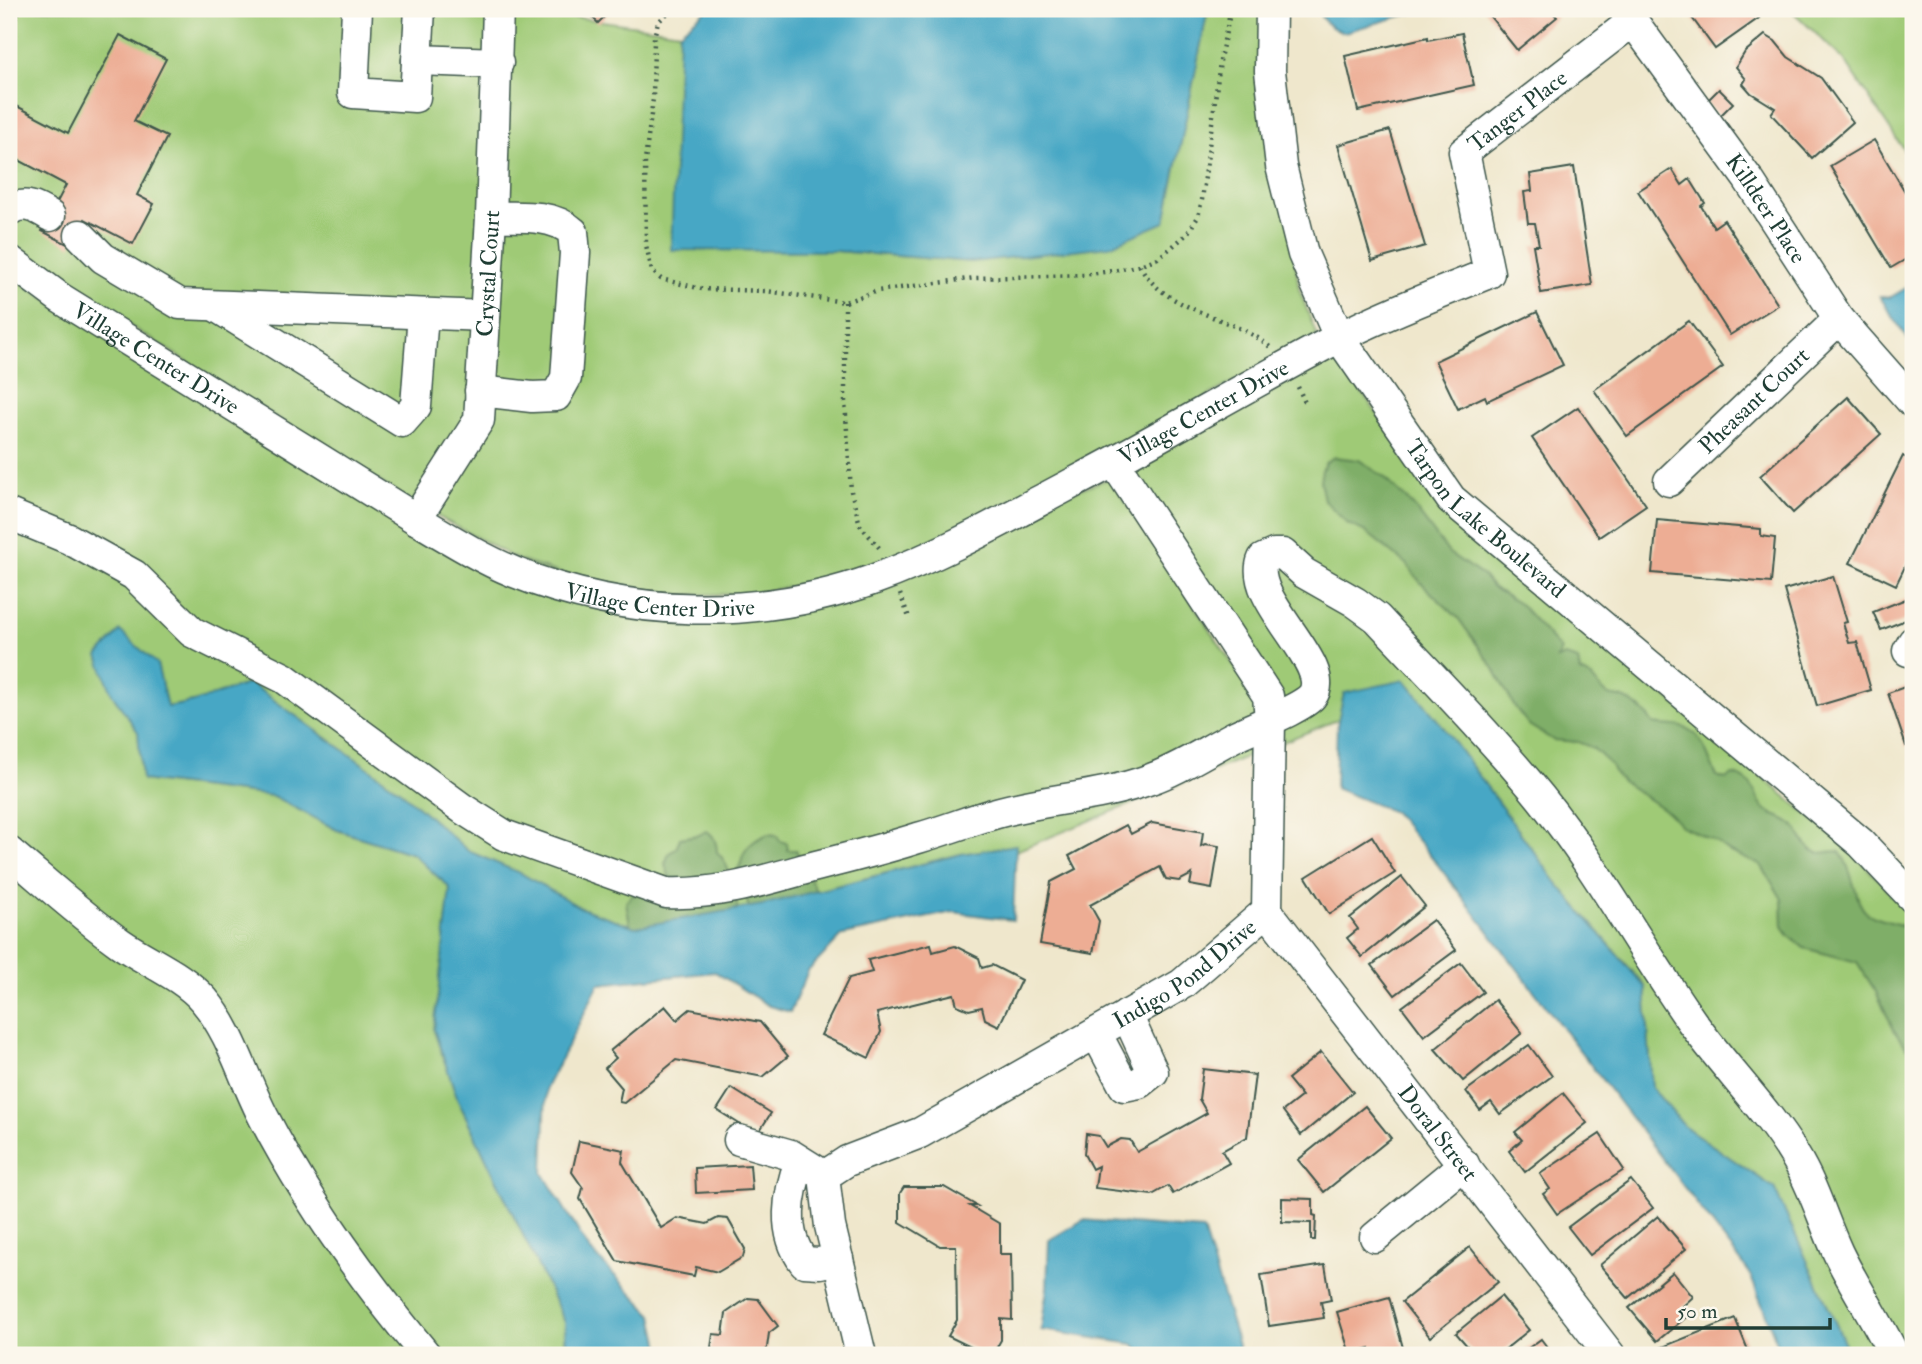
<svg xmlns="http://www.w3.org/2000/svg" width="1922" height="1364" font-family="'IM FELL Double Pica',serif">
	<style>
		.green { fill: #9fca76; stroke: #5f8455; stroke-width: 2 }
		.forest { fill: #7fae67; stroke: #4f764e; stroke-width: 2 }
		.water { fill: #46a7c5; stroke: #32727c; stroke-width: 2 }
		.building { fill: #edad94 }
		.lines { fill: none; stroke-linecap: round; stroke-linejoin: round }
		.minor-casing { stroke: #3e564b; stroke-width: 33 }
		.path { stroke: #3e564b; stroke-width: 4.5; stroke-dasharray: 2 5; stroke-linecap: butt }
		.minor { stroke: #fff; stroke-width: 30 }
		.labels { text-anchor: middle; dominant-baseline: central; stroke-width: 5; stroke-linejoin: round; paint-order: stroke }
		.street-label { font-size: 23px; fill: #1f3d34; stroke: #fbf7ec }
	</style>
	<rect width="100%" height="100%" fill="#fbf7ec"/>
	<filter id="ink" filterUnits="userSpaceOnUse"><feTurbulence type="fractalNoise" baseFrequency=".0143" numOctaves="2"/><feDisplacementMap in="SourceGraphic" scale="14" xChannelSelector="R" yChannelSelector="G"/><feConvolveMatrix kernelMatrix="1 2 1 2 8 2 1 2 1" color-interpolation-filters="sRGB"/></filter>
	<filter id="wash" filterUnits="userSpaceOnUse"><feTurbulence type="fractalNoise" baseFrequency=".00686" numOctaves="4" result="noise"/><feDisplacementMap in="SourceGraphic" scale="28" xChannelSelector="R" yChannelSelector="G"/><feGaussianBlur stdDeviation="1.57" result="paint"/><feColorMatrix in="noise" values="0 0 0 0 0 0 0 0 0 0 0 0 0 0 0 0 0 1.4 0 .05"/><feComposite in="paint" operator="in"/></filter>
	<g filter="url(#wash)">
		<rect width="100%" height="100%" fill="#efe7cc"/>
		<g class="green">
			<polygon points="9,9 516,9 680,32 835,251 972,262 1165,222 1208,9 1260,9 1299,289 1317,336 1108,451 915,549 837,578 750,594 671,595 596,584 518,560 433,514 467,415 412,502 66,286 32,262 9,242"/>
			<polygon points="1790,9 1913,9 1913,164 1845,61"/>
			<polygon points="9,275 410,530 716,621 1110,478 1257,701 1258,752 1016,851 1016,846 961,854 762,905 635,927 581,908 522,874 468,851 399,790 250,683 194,702 167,707 157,664 112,694 138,732 142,780 273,796 337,830 413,854 450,888 434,1031 458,1100 565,1322 566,1355 9,1355"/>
			<polygon points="1332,356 1367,399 1444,510 1853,853 1913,916 1913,1355 1850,1355 1774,1188 1684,1126 1652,1088 1645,986 1556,882 1441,724 1344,693 1339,719 1281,743 1131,466"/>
		</g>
		<g class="forest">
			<path d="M1334 457 1359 460 1384 477 1414 507 1449 553 1483 576 1492 587 1521 605 1561 650 1557 659 1565 656 1578 660 1580 672C1597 677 1594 685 1606 693 1611 697 1617 696 1623 698 1636 703 1646 712 1653 724 1663 726 1673 725 1682 727 1704 732 1707 759 1717 776L1725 779 1733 775C1758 781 1751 794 1765 809 1773 818 1785 816 1793 825 1801 833 1804 847 1814 851 1822 856 1831 849 1840 852 1854 870 1855 903 1866 912 1875 920 1892 921 1903 926 1918 957 1913 1021 1913 1057L1895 1032 1876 992 1857 962 1804 948 1788 935 1783 926 1782 899 1761 865 1730 852 1715 841 1681 826 1669 813 1622 781 1615 774 1611 765 1593 748 1578 742 1553 740 1529 725 1514 706 1493 667 1458 618 1421 583 1405 563 1366 532 1348 524 1324 500 1320 481 1322 470 1326 462Z"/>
			<path d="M706 831C714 834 717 844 717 852 732 866 732 890 738 909L634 933 630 925 626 902 631 896 671 882 665 864 669 853 676 849 680 838 699 835Z"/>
			<path d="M768 834 776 835 780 841 787 843 788 850H796L818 895 749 908 737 870C743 864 740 860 744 853 749 843 759 838 768 834Z"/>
		</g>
		<g class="water">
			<polygon points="707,9 1208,9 1165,222 1109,246 972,262 835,251 671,250 679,33"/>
			<path d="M1317 9H1426L1345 32C1331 30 1323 22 1317 9Z"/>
			<polygon points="1913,284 1913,347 1880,297 1891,297"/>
			<polygon points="120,631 157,664 167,707 194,702 250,683 399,790 468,851 522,874 581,908 635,927 762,905 961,854 1016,845 1013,920 953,912 843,935 808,971 790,1012 769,1006 715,972 599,984 546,1088 543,1173 589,1249 653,1315 662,1355 566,1355 565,1322 458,1100 434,1030 450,888 413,854 337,830 273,796 142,780 138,732 112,694 98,656"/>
			<polygon points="1405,680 1441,724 1556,882 1645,987 1652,1088 1684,1126 1774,1188 1850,1355 1782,1355 1749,1272 1431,856 1394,812 1335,788 1337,725 1344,693"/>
			<polygon points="1083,1220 1203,1230 1241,1355 1145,1355 1133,1344 1041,1330 1047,1288 1049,1240"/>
		</g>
		<g id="blocks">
			<g class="building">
				<polygon points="9,9 21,9 9,32"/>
				<polygon points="584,9 612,9 598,23"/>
				<polygon points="1484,9 1550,9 1557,17 1517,50"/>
				<polygon points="1690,9 1751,9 1759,18 1715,49 1687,11"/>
				<polygon points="1462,33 1474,85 1358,111 1345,56 1428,37 1428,40"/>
				<polygon points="120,35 166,59 134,121 167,137 137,195 154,204 133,244 85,219 71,246 42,231 66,185 9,155 9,102 68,133"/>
				<polygon points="1765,35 1775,41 1788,57 1821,78 1853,122 1812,158 1771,114 1775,108 1751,93 1743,84 1746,79 1736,67 1745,52"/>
				<polygon points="1719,89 1733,103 1720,116 1706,102"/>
				<polygon points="1390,130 1425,246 1372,261 1338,145"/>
				<polygon points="1874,140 1913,205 1913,255 1891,268 1830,166"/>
				<polygon points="1574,167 1592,285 1541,293 1533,245 1539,245 1535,223 1528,223 1524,192 1532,191 1530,174"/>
				<polygon points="1672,169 1682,185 1690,179 1705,203 1701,206 1714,227 1724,220 1778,305 1730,335 1638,191"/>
				<polygon points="1537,312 1563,365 1487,401 1485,396 1458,409 1435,361"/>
				<polygon points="1689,321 1723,367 1627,436 1594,390"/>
				<polygon points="1848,397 1881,434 1793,513 1760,476"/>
				<polygon points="1578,407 1646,505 1599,537 1532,438"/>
				<polygon points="1903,456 1913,462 1913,550 1896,585 1850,563"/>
				<polygon points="1657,520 1761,529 1761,536 1775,538 1771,583 1652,573"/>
				<polygon points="1833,576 1847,622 1843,623 1849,643 1857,642 1871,690 1817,706 1784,590"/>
				<polygon points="1911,597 1913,617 1881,630 1873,612"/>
				<polygon points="1913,684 1913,744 1906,746 1888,693"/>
				<polygon points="1152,823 1203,832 1201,846 1205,844 1219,846 1212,889 1190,885 1192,874 1179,881 1166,879 1160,867 1090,905 1099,921 1093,953 1040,944 1051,882 1076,869 1069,856 1126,825 1131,834"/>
				<polygon points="1372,836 1395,873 1329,914 1306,877"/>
				<polygon points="1402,877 1425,906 1362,957 1347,938 1358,929 1350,918"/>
				<polygon points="1433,920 1456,950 1395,995 1372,965"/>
				<polygon points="931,944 933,952 955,946 979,958 982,968 992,965 1021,980 999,1026 985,1019 982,1007 969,1010 957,1005 954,994 877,1013 881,1032 869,1058 821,1035 849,978 872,972 868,960"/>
				<polygon points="1461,963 1483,992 1424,1036 1402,1007"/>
				<polygon points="1495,1000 1522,1033 1463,1081 1435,1049"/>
				<polygon points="665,1006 677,1020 690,1009 760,1022 788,1056 763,1077 676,1060 624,1103 619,1102 622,1088 605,1068 616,1058 610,1051"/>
				<polygon points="1529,1045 1552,1076 1500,1114 1491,1102 1480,1110 1466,1091"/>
				<polygon points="1321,1052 1353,1092 1301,1135 1283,1111 1302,1096 1288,1079"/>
				<polygon points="1203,1069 1255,1075 1247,1137 1222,1151 1229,1163 1173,1194 1168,1186 1152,1195 1095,1188 1098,1166 1092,1169 1084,1154 1086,1134 1099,1136 1106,1147 1121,1139 1130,1140 1137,1152 1207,1113 1199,1099"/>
				<polygon points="731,1088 771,1113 757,1135 717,1110"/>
				<polygon points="1563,1093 1587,1123 1525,1172 1509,1151 1522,1140 1515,1132"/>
				<polygon points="1365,1106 1391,1138 1324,1192 1298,1160"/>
				<polygon points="1600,1134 1624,1170 1557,1214 1543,1194 1550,1189 1540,1174"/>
				<polygon points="579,1141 624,1150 622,1162 661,1228 677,1218 707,1224 718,1218 728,1219 745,1249 743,1257 718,1272 696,1267 694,1276 617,1261 580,1199 583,1188 572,1172"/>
				<polygon points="750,1165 752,1190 696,1193 695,1168"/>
				<polygon points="1631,1180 1653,1208 1590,1255 1568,1227"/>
				<polygon points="904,1187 944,1187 977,1206 970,1206 1000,1224 1000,1254 1011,1254 1012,1320 1001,1319 1001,1340 994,1352 981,1352 948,1336 957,1320 956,1246 940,1246 900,1222 900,1193"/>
				<polygon points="1282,1198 1313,1199 1313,1215 1316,1216 1315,1240 1311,1240 1311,1223 1282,1222"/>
				<polygon points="1658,1216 1686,1249 1628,1298 1600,1265"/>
				<polygon points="1470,1247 1498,1282 1430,1337 1402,1302"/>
				<polygon points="1325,1265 1331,1300 1321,1302 1324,1318 1269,1326 1261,1275"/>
				<polygon points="1673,1272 1693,1297 1682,1307 1689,1315 1657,1341 1629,1308"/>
				<polygon points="1501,1296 1529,1330 1498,1355 1475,1355 1456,1333"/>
				<polygon points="1389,1297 1405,1355 1372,1355 1370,1348 1350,1354 1337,1312"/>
				<polygon points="748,1298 758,1299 778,1326 769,1333 766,1355 710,1355 713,1334 723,1335 726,1313"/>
				<polygon points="1735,1318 1750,1355 1662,1355 1660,1348"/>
				<polygon points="1541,1339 1553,1355 1519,1355"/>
			</g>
		</g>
	</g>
	<g filter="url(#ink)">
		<use href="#blocks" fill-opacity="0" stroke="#3e564b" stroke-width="2"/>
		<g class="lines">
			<defs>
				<g id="minor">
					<polyline points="357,9 353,93 415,97 420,9"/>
					<path id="s1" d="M1271 9 1270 71 1281 166 1303 254 1339 337 1451 499 1861 843 1913 898"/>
					<path id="s2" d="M1624 9 1748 179 1839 319 1913 403"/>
					<polyline points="417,60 498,63"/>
					<path d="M9 210C25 201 36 207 50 216"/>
					<polyline points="80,235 103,258 180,304 485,316"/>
					<path id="s3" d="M9 260 60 298 416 519C448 538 480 558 514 572 627 618 760 621 875 579 945 554 1010 516 1075 482 1164 436 1249 384 1338 338 1386 313 1438 294 1489 273L1464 152 1633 21"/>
					<polyline points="217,307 402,422 416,406 423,314"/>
					<path d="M480 391 532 397 556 396 566 378 575 253 573 232C552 213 518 217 491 217"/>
					<path id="s4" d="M1669 481 1839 319"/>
					<path d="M9 514 69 539 134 575 192 632 284 678 463 809 504 835 666 893C715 895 759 882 805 869 843 859 881 850 918 838 943 831 968 821 993 814 1043 799 1098 798 1148 780 1180 769 1207 750 1237 735 1253 727 1302 708 1312 696 1336 665 1245 599 1263 559L1274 554H1283L1304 573 1355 602 1377 618C1432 677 1490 735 1541 798 1598 869 1640 948 1692 1022 1725 1068 1766 1108 1795 1156 1814 1187 1823 1221 1838 1253 1855 1288 1877 1320 1894 1355"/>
					<path id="s5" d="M416 519 479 420 491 217 498 9"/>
					<polyline points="1908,651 1913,642"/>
					<path d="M9 852C46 883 81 915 120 943 147 962 182 975 204 1000 232 1033 244 1080 264 1118 308 1203 365 1282 426 1355"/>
					<path id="s6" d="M1267 911 1610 1355"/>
					<polyline points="1096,1033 1124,1086 1139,1083 1153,1072 1127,1015"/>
					<polyline points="739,1140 791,1155 815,1170"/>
					<path d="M800 1161C788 1194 781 1232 804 1262L820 1263 838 1259"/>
					<polyline points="1375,1237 1464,1164"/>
					<path id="s7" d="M861 1355 830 1226 824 1176 847 1161 920 1133 1182 984 1267 911 1270 719 1268 696 1114 462"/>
				</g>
			</defs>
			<use href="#minor" class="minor-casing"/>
			<g class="path">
				<polyline points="672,9 658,22 654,37 653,99 645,161 646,245 652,271 661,279 702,289 766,291 845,302 877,291 975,278 1084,275 1118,270 1140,265 1158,258 1172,247 1187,234 1198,217 1202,200 1221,54 1231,9"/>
				<path d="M1140 265C1163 313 1237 316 1271 348"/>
				<polyline points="845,302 845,401 851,491 860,525 882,551"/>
				<polyline points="1298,387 1306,405"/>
				<polyline points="900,594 910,620"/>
			</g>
			<use href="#minor" class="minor"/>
		</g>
	</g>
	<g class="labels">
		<g class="street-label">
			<text stroke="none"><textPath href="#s3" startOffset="1841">Tanger Place</textPath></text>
			<text stroke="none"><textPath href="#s2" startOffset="245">Killdeer Place</textPath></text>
			<text stroke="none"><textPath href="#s5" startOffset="264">Crystal Court</textPath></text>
			<text stroke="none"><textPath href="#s3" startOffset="177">Village Center Drive</textPath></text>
			<text stroke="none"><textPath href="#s4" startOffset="117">Pheasant Court</textPath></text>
			<text stroke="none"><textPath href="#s3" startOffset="1332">Village Center Drive</textPath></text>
			<text stroke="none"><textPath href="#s1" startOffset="574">Tarpon Lake Boulevard</textPath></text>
			<text stroke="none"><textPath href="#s3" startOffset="744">Village Center Drive</textPath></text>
			<text stroke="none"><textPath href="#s7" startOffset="598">Indigo Pond Drive</textPath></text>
			<text stroke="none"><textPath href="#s6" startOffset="280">Doral Street</textPath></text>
		</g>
	</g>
	<rect width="1922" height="1364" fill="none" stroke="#fbf7ec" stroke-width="35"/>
	<path d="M1666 1318v10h164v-10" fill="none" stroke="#1f3d34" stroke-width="3.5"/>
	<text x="1677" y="1318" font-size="21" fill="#1f3d34" stroke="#fbf7ec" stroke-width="5" paint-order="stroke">50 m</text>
</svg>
